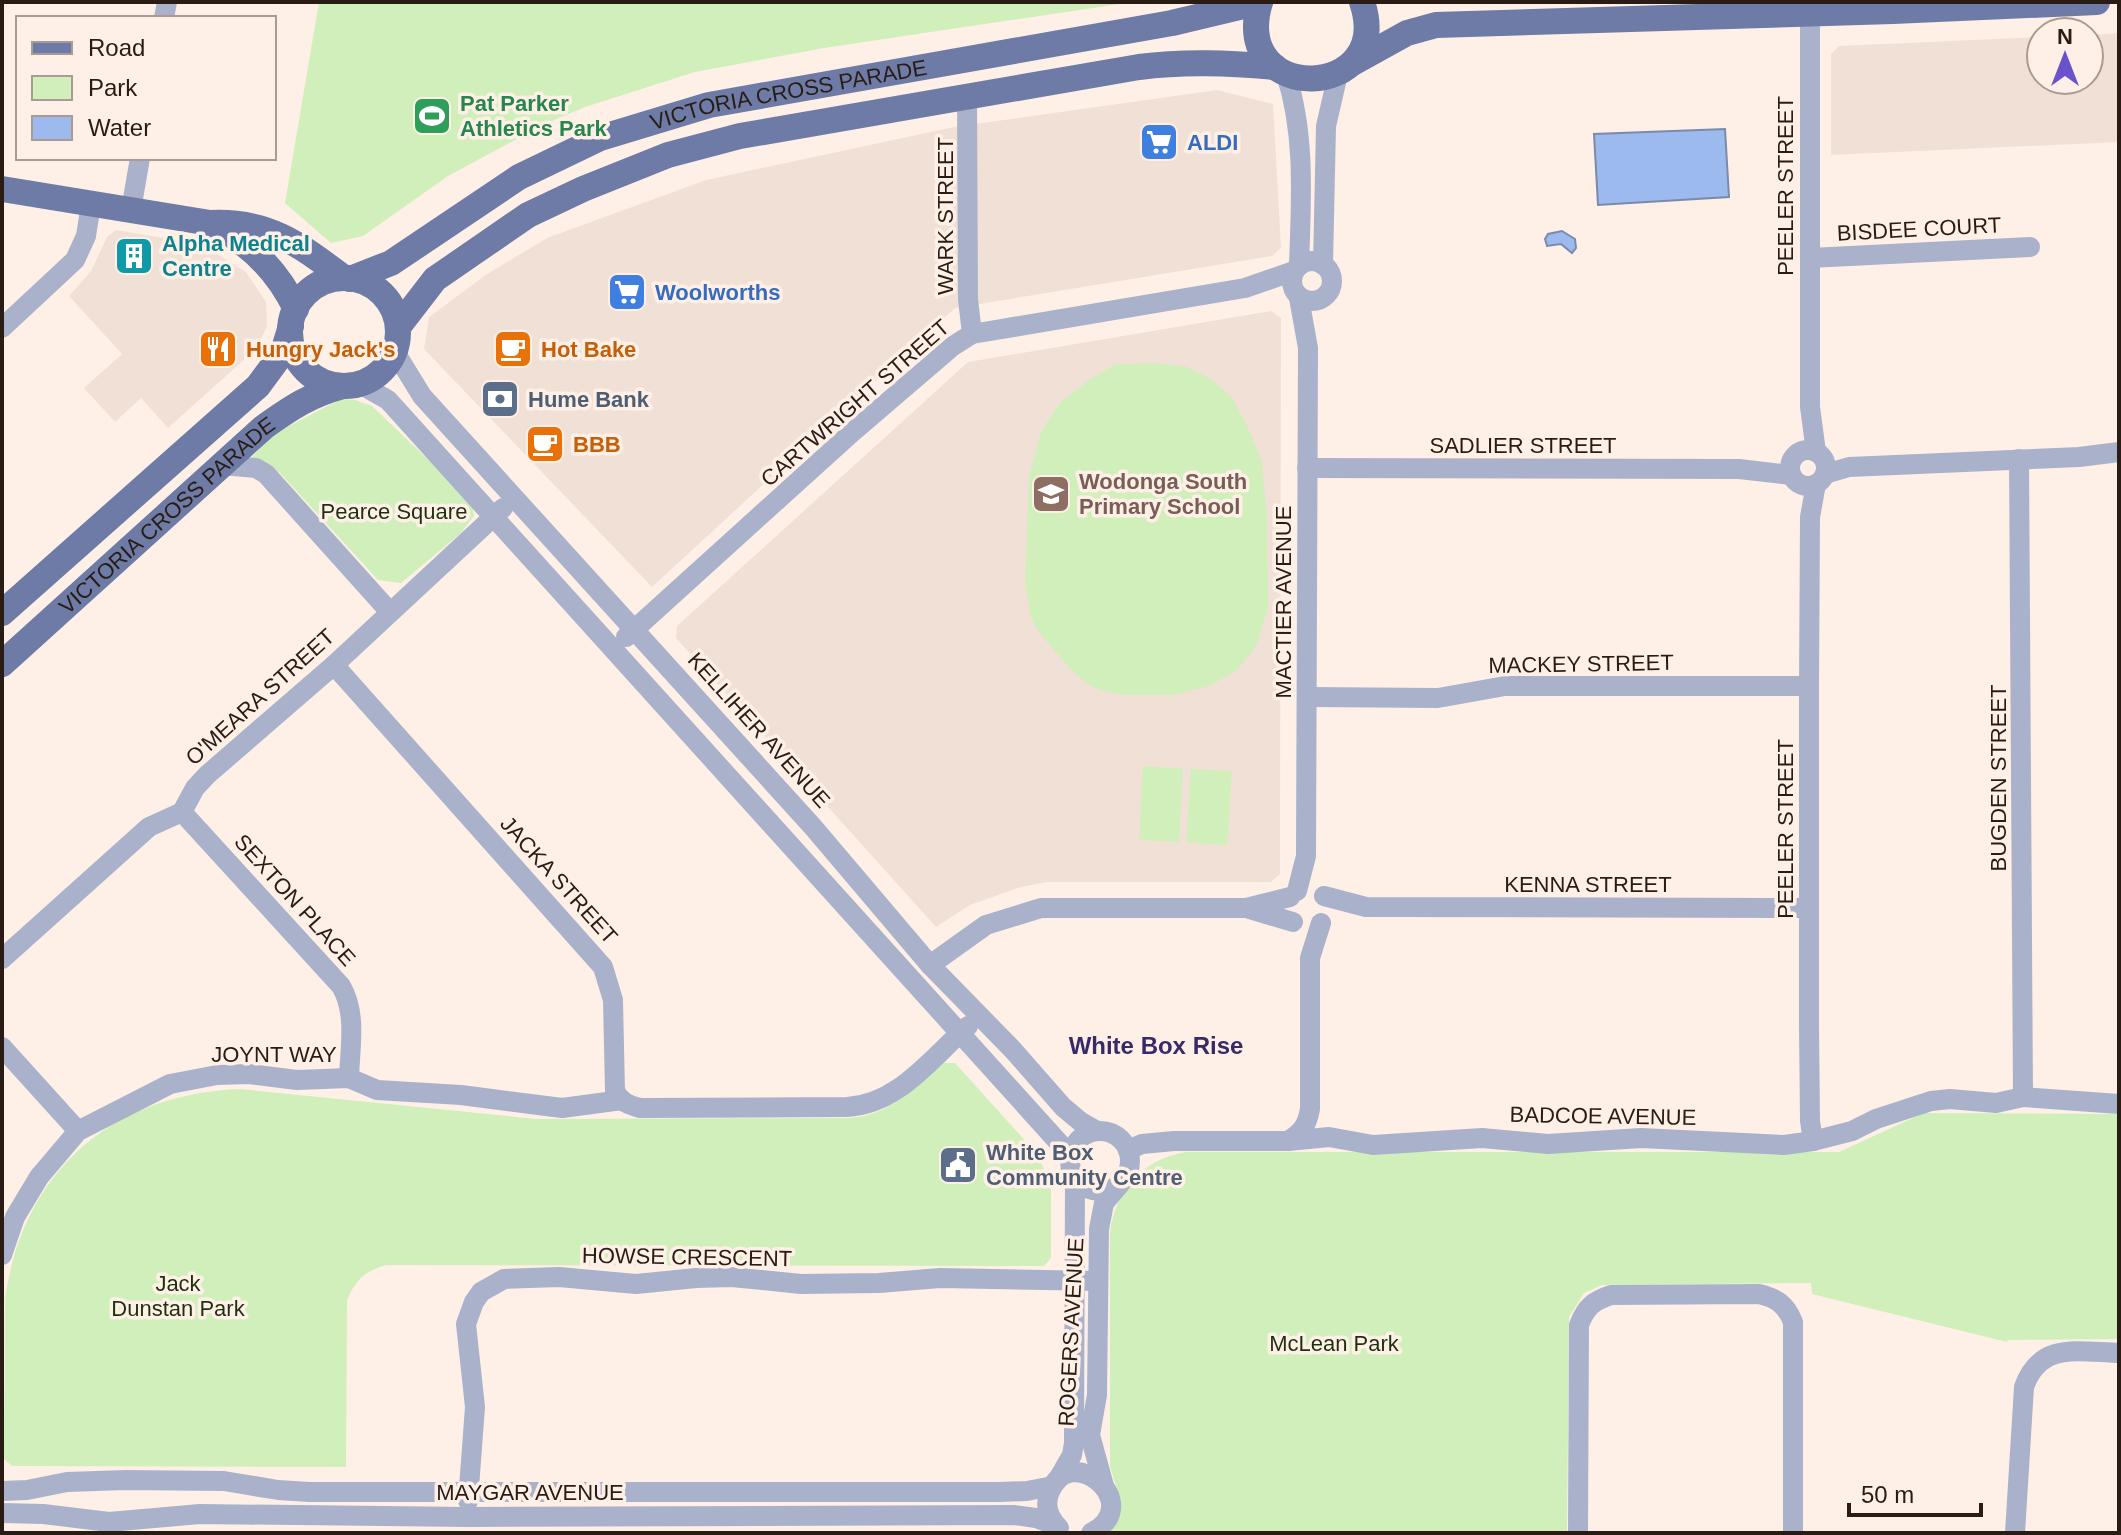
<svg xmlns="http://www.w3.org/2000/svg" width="2121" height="1535" font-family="Arial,sans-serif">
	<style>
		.built { fill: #f1e0d5 }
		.green { fill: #d0efbb }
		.water { fill: #9cbaed; stroke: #798bac; stroke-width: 2 }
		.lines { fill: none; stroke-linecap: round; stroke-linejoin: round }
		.minor { stroke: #aab2cb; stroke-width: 20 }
		.major { stroke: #6d7ba6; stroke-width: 26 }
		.labels { text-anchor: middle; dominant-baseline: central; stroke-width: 7; stroke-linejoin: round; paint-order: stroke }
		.street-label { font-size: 22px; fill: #281c14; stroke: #fff0e7 }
		.leisure-label { font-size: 22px; font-weight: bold; fill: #27864d; stroke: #fff0e7; text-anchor: start }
		.shop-label { font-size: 22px; font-weight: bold; fill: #366cbe; stroke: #fff0e7; text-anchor: start }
		.culture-label { font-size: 22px; font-weight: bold; fill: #0d838f; stroke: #fff0e7; text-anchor: start }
		.food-label { font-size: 22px; font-weight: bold; fill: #c56008; stroke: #fff0e7; text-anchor: start }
		.service-label { font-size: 22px; font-weight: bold; fill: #4e5e75; stroke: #fff0e7; text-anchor: start }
		.education-label { font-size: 22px; font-weight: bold; fill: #785e54; stroke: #fff0e7; text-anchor: start }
		.park-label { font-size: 22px; fill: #1d320c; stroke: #fff0e7 }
		.neighbourhood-label { font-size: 24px; font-weight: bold; fill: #362b67; stroke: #fff0e7 }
	</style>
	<rect width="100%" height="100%" fill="#fff0e7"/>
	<g class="built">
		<polygon points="2119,33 2119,142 1831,155 1831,54 1839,46 2041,37 2041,80 2089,80 2089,35"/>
		<polygon points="1217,90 1273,104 1281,248 1272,256 955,308 652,587 424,349 429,317 487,274 547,238 706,180 954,127"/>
		<polygon points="116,230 201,244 246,272 266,302 267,326 257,348 168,428 141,398 115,422 84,388 122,354 69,296 91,271 107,237"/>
		<polygon points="1271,311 1281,318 1280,874 1271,882 1047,882 1021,887 970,905 936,927 676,638 677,626 968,362"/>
	</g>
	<g class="green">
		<polygon points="319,2 1133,2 824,48 695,72 585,107 543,125 448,176 363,236 331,243 285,203"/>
		<polygon points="1155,363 1187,367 1211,379 1232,398 1248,428 1262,462 1267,517 1268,608 1256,646 1237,670 1209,686 1173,695 1121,695 1092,687 1072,671 1042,636 1031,618 1025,583 1029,476 1042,430 1059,404 1090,379 1116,364"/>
		<polygon points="341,399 355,400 372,406 456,486 473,508 474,516 461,533 401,583 378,580 280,473 250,459 274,434"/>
		<polygon points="1143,766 1183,769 1179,842 1139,840"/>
		<polygon points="1191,769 1232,771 1227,845 1186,842"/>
		<path d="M944 1063H955L1039 1156 1051 1189V1258L1044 1266 386 1265C365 1271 354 1281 347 1301L346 1467 12 1466 4 1459 5 1299C23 1171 112 1094 240 1089L536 1119 848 1118C889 1116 914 1089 944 1063Z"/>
		<path d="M1924 1113 2119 1114V1339L2008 1340 2007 1342 1812 1294 1811 1283 1602 1285 1584 1293 1569 1317 1567 1533H1111C1120 1509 1119 1491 1110 1467V1232C1116 1189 1143 1159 1186 1152H1839Z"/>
	</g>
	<g class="water">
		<polygon points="1725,129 1729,197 1598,205 1594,134"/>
		<polygon points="1562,231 1575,239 1576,248 1572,253 1561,244 1547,246 1545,239 1548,234"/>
	</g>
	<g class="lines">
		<g class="minor">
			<polyline points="1810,13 1810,407 1816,452"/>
			<polyline points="164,18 167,2"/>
			<path d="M1286 74C1306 136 1301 202 1299 266"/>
			<polyline points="967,97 968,299 972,334"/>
			<polyline points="131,210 140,158"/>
			<polyline points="1810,258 2030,247"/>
			<circle cx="1312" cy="281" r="20"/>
			<polyline points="1323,265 1326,126 1338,74"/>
			<polyline points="2,328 75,260 86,236 91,204"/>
			<polyline points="395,352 422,396 813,827 930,965 1013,1050 1063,1107 1081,1122 1097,1131"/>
			<polyline points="360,384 388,400 1070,1155"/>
			<circle cx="1808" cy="468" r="18"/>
			<polyline points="2019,459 2023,1097"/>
			<polyline points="222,465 256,468 266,474 389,611"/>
			<polyline points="1307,468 1739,469 1791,475"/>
			<polyline points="1825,474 1849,467 2079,457 2119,452"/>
			<polyline points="626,637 848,436 953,346 972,334 1245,288 1294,271"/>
			<path d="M334 665 603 967 613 1000 615 1091C620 1102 629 1105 640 1108L847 1107C899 1104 931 1058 968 1026"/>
			<polyline points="1307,697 1438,698 1505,686 1809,686"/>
			<path d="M182 812 341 986C357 1013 350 1047 349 1078"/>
			<polyline points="1297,891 1306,856 1308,348 1299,298"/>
			<polyline points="1324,896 1366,907 1809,908"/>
			<polyline points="1246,908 1290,897"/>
			<polyline points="2,959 149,827 182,812 195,788 207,775 334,665 503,508"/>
			<polyline points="930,965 986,925 1041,908 1246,908 1293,922"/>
			<polyline points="2,1047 78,1131"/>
			<circle cx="1100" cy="1161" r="30"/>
			<path d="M1288 1141C1302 1132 1307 1126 1310 1109V958L1321 923"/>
			<polyline points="1813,1141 1810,1121 1809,1026 1809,686 1810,517 1816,484"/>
			<polyline points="1128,1150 1142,1144 1174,1141 1288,1141 1329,1137 1373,1145 1482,1138 1548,1144 1641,1138 1784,1145 1813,1141 1852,1131 1876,1119 1931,1101 1950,1099 1996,1103 2023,1097 2119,1104"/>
			<polyline points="2,1255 15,1217 39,1177 78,1131 170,1084 217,1075 249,1074 297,1080 349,1078 377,1090 461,1095 562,1108 622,1100"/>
			<polyline points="1057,1481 1072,1455 1074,1443 1075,1179"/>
			<polyline points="1104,1486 1090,1435 1097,1395 1099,1229 1104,1203 1120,1184"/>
			<polyline points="2,1491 27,1490 67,1482 125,1480 224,1481 278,1490 309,1492 999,1492 1027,1491 1053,1486"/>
			<polyline points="468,1501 475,1407 466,1324 474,1302 481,1292 504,1279 559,1277 636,1284 696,1278 732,1277 801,1284 879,1283 940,1278 1098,1281"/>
			<polyline points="2,1513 43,1514 109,1522 200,1514 468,1517 1014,1515 1036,1518 1057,1526"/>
			<path d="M1059 1528C1050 1519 1044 1508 1049 1494 1068 1438 1148 1504 1091 1533"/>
			<path d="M1578 1533 1579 1325C1586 1307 1593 1301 1611 1295L1759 1294C1777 1298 1786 1305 1793 1322V1533"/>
			<path d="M2015 1533 2024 1387C2040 1341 2079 1352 2119 1353"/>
		</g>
		<g class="major">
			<path d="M1260 2C1229 107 1396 101 1362 2"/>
			<polyline points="1351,64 1407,33 1436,25 1893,11 2097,2"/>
			<path d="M2 189 210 223C268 220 300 245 344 278"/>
			<path d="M213 225C250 243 278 272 296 309"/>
			<circle cx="344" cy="332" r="54"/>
			<path id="s1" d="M350 279 391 263 519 177 600 138 709 105 1172 23 1260 2"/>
			<path d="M398 327 435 279 528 215 583 189 668 155 740 136 1139 67C1185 61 1229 63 1275 67"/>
			<polyline points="2,613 258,386 283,352 291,326"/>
			<path id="s2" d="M2 664 264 427C292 407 310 395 343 386"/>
		</g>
	</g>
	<defs>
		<symbol id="stadium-square" viewBox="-11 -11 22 22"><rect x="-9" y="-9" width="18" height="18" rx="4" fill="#2e9e5b" stroke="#fff0e7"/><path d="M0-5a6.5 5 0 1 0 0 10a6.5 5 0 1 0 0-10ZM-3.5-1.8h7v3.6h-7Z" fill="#fff"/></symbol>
		<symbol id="supermarket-square" viewBox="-11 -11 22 22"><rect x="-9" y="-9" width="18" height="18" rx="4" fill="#3f7fe0" stroke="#fff0e7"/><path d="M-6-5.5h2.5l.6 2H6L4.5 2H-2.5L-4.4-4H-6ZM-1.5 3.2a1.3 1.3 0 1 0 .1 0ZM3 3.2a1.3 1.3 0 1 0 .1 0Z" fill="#fff"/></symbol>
		<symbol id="building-square" viewBox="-11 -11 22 22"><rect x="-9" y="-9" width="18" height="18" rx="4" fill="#0f9aa8" stroke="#fff0e7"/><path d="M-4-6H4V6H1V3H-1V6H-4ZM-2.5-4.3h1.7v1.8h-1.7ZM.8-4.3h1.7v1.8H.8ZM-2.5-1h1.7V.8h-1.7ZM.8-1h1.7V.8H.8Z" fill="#fff"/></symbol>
		<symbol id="restaurant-square" viewBox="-11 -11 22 22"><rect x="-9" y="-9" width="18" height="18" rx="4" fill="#e8710a" stroke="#fff0e7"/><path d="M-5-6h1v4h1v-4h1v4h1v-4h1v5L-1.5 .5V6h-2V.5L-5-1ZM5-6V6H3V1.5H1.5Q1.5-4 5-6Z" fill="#fff"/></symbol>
		<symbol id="cafe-square" viewBox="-11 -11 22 22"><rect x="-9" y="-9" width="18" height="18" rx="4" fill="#e8710a" stroke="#fff0e7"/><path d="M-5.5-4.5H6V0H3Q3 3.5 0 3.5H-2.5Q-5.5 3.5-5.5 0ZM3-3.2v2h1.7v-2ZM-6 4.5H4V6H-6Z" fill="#fff"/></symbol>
		<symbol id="bank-square" viewBox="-11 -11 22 22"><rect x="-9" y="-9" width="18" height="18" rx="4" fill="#5c6f8a" stroke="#fff0e7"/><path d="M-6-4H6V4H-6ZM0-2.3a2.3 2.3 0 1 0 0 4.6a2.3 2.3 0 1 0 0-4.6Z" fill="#fff"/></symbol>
		<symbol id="school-square" viewBox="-11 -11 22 22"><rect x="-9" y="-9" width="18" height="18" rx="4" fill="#8d6e63" stroke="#fff0e7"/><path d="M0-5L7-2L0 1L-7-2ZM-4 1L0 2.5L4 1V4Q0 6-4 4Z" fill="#fff"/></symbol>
		<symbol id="civic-square" viewBox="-11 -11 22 22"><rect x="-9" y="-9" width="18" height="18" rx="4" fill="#5c6f8a" stroke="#fff0e7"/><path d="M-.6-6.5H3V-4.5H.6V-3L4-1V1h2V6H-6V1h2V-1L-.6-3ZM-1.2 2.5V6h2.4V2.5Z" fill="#fff"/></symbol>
	</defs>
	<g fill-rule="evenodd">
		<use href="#stadium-square" x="410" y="94" width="44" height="44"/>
		<use href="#supermarket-square" x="1137" y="120" width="44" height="44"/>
		<use href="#building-square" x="112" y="234" width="44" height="44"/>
		<use href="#supermarket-square" x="605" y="270" width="44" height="44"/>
		<use href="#restaurant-square" x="196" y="327" width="44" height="44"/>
		<use href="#cafe-square" x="491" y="327" width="44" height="44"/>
		<use href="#bank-square" x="478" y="377" width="44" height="44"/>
		<use href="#cafe-square" x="523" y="422" width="44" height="44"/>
		<use href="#school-square" x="1029" y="472" width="44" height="44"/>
		<use href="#civic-square" x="936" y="1143" width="44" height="44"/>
	</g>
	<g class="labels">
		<g class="street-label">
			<text stroke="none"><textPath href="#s1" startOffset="482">VICTORIA CROSS PARADE</textPath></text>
			<text transform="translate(1785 186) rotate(-90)">PEELER STREET</text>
			<text transform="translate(945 216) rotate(-90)">WARK STREET</text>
			<text transform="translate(1919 229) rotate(-3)">BISDEE COURT</text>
			<text transform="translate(855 403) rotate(-41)">CARTWRIGHT STREET</text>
			<text x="1523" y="445">SADLIER STREET</text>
			<text stroke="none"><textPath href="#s2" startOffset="222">VICTORIA CROSS PARADE</textPath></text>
			<text transform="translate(1283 602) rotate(-90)">MACTIER AVENUE</text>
			<text transform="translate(1581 664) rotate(-1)">MACKEY STREET</text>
			<text transform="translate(260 697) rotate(-42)">O'MEARA STREET</text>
			<text transform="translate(759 730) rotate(48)">KELLIHER AVENUE</text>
			<text transform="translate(1998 778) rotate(-90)">BUGDEN STREET</text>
			<text transform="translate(1785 829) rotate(-90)">PEELER STREET</text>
			<text transform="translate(559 880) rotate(48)">JACKA STREET</text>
			<text x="1588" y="884">KENNA STREET</text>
			<text transform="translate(295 900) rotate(48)">SEXTON PLACE</text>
			<text x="274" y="1054">JOYNT WAY</text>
			<text transform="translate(1603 1116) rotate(1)">BADCOE AVENUE</text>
			<text transform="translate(687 1257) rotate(1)">HOWSE CRESCENT</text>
			<text transform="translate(1071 1332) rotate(-87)">ROGERS AVENUE</text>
			<text x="530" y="1492">MAYGAR AVENUE</text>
		</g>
		<g class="leisure-label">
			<text x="460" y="103">Pat Parker<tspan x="460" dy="25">Athletics Park</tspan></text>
		</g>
		<g class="shop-label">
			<text x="1187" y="142">ALDI</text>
			<text x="655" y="292">Woolworths</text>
		</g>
		<g class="culture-label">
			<text x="162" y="243">Alpha Medical<tspan x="162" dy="25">Centre</tspan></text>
		</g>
		<g class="food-label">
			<text x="246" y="349">Hungry Jack's</text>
			<text x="541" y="349">Hot Bake</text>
			<text x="573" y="444">BBB</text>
		</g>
		<g class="service-label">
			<text x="528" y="399">Hume Bank</text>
			<text x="986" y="1152">White Box<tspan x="986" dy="25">Community Centre</tspan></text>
		</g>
		<g class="education-label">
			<text x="1079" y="481">Wodonga South<tspan x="1079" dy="25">Primary School</tspan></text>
		</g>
		<g class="park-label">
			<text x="394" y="511">Pearce Square</text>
			<text x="178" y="1283">Jack<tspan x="178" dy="25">Dunstan Park</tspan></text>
			<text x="1334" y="1343">McLean Park</text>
		</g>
		<g class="neighbourhood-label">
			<text x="1156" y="1045">White Box Rise</text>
		</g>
	</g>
	<rect width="2121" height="1535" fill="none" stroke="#281c14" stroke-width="8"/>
	<rect x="16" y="16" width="260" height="144" fill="#fff0e7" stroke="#a99b93" stroke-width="2"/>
	<rect x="32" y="42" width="40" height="12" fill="#6d7ba6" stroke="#a99b93" stroke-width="2"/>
	<text x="88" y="56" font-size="24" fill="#281c14">Road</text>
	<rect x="32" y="76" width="40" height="24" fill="#d0efbb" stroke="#a99b93" stroke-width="2"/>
	<text x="88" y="96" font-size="24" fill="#281c14">Park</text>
	<rect x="32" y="116" width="40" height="24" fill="#9cbaed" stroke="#a99b93" stroke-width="2"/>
	<text x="88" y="136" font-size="24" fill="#281c14">Water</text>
	<g transform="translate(2065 56)"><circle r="38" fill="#fff0e7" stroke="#a99b93" stroke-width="2"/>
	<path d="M0-6L14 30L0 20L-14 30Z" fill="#6a52cc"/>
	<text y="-12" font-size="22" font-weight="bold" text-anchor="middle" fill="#281c14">N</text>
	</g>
	<path d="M1849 1503v12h132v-12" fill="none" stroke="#281c14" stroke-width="4"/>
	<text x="1861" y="1503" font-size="24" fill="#281c14" stroke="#fff0e7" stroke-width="6" paint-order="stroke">50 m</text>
</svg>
